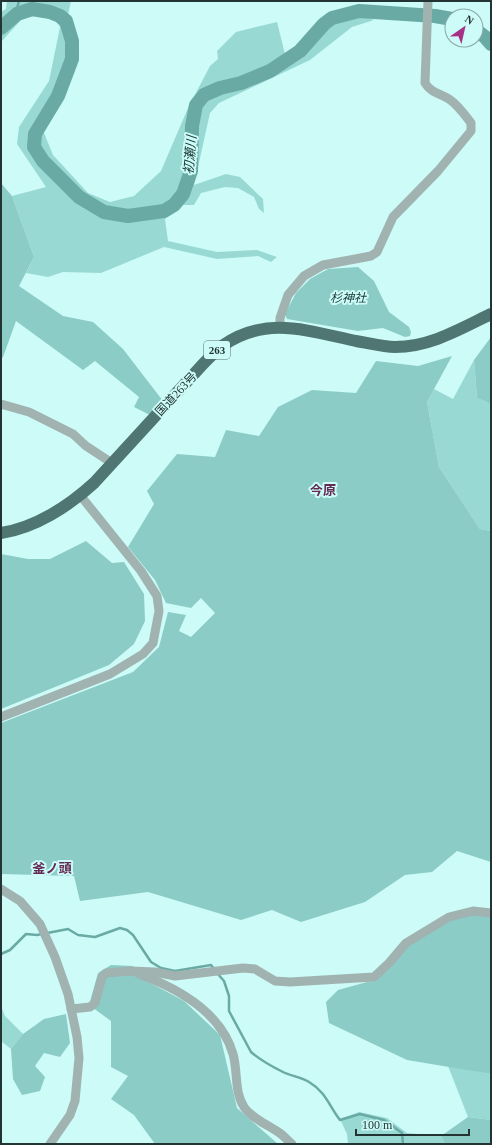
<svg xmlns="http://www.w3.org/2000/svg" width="492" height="1145" font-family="'Times New Roman','Noto Sans JP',serif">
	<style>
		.green { fill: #99d9d4 }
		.forest { fill: #8bccc7 }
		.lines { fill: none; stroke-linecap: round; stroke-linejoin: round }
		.stream { stroke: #69aaa5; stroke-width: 2.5 }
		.river { stroke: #69aaa5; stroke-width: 14 }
		.minor { stroke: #a0b3b1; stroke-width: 9 }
		.trunk { stroke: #4f7672; stroke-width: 12 }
		.labels { text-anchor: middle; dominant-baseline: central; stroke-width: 4; stroke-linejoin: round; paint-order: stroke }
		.shield { fill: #cdfbf7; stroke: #55706e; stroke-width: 1 }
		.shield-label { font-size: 11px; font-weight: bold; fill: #223433 }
		.park-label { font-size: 12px; font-style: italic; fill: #153634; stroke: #cdfbf7 }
		.street-label { font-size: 12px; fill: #223433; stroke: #cdfbf7 }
		.water-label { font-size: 13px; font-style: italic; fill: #143533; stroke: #cdfbf7 }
		.neighbourhood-label { font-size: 13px; font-weight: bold; fill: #642a53; stroke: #cdfbf7 }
	</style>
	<rect width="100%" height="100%" fill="#cdfbf7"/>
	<g class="green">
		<polygon points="7,1 71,1 67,20 73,67 53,110 42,128 53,155 88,193 110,202 134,196 161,171 188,108 210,66 218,59 217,51 236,32 277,22 285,54 292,60 318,41 334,21 360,15 374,20 352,27 310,60 219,103 210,113 194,185 226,174 240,177 263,199 264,213 259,209 254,197 238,188 225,187 201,193 194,205 183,205 165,219 168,241 217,252 257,250 277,257 271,262 258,256 217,259 164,247 101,273 63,272 48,277 26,273 34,257 12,196 46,187 17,144 19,127 49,81 60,27 54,19 37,15 22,19 1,42 1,12 6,9"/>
		<polygon points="474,360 477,398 491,404 491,531 480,529 439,467 427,402 434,389 453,399"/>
		<polygon points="1,1006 5,1016 23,1034 11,1049 1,1041"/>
		<polygon points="448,1066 491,1074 491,1120 468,1117"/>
		<polygon points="359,1112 387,1118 407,1133 441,1136 445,1144 348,1144 347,1134 340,1119"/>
	</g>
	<g class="forest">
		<polygon points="1,183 12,196 34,257 19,286 63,316 93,322 123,349 163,401 150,415 134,407 139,397 95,361 83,370 16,321 3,357 1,359"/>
		<polygon points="358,267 374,281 389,312 409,327 411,332 410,336 405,337 383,328 358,331 287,319 285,314 296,293 310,279 328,269"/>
		<polygon points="491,337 491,404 477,398 474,360"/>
		<polygon points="452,356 427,402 439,467 480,529 491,531 491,862 457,851 432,872 405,875 365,902 301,922 272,910 241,920 148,892 80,901 74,876 1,874 1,723 133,672 159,647 168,612 186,615 179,631 191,637 215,613 201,598 191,608 166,603 155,580 128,547 154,504 147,491 177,454 215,457 226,430 259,436 278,407 312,390 356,393 376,361 418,366"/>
		<polygon points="86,541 112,563 124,562 144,594 145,621 134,644 109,665 1,709 1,554 28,559 50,559"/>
		<polygon points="474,912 491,917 491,1074 407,1060 329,1023 326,1002 338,990 378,979 407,946 451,919"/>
		<polygon points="111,965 133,966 139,977 184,1001 220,1035 237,1108 278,1144 155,1144 134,1115 111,1099 128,1076 111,1067 111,1021 89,1005 98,973"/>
		<polygon points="66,1014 70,1043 60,1057 44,1053 35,1066 45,1077 40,1091 22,1095 13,1079 11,1049 23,1034 44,1019"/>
		<polygon points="468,1117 491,1120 491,1144 445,1144 441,1136"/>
	</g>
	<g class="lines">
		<g class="stream">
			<polyline points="17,14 17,8 19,1"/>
			<polyline points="1,954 10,950 26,934 37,935 68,929 78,935 95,937 120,928 127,930 133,935 151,962 161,968 175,971 211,965 214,969"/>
			<path d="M217 973 224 981 229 996V1011L251 1052C259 1059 273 1067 283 1072 291 1076 301 1077 309 1082 326 1092 329 1106 340 1120L360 1114 384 1120 402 1133 403 1144"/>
		</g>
		<g class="river">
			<polyline points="1,28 17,14 32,9 50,12 60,16 66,21 72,41 72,59 58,96 35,134 34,147 43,161 79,197 104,212 128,216 164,211 174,205 183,194 191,171 192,126 196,105 204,95 220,88 241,83 270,71 300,51 324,24 332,18 359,11 435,16 452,19"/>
			<polyline points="476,30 485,37 491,44"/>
		</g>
		<g class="minor">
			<path d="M280 327V318L288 295 304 276 323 265 371 256 377 252 393 217 438 171 471 131V123C465 115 458 105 449 99 440 93 431 93 425 83L428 1"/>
			<polyline points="1,404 29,412 73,434 86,446 112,463"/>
			<polyline points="1,717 110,674 143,654 153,643 159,611 157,596 141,571 80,495"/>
			<polyline points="1,889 20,901 40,924 55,957 68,994 77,1037 79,1058 75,1101 70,1115 50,1144"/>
			<path d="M139 974C177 988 221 1012 233 1054 238 1071 234 1092 244 1107 251 1118 270 1126 281 1134 285 1137 288 1141 292 1144"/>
			<polyline points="71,1009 90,1007 95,1003 102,977 106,973 130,971 155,972 175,976 243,968 255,969 275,981 290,982 374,977 389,963 406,943 449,917 473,911 491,913"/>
		</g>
		<path class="trunk" d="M1 533C35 528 69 506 94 483L204 363C210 357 216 351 222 346 266 315 308 331 356 341 369 343 382 347 395 347 430 347 460 329 491 314"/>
	</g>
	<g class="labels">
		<rect class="shield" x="204" y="341" width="26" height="18" rx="3"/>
		<g class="shield-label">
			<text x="217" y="350">263</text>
		</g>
		<g class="park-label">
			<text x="348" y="298">杉神社</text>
		</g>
		<g class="street-label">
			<text transform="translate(176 394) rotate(-47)">国道263号</text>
		</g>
		<g class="water-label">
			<text transform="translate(190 155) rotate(-85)">初瀬川</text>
		</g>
		<g class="neighbourhood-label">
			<text x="323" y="490">今原</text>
			<text x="52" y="868">釜ノ頭</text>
		</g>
	</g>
	<rect width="492" height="1145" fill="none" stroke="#223433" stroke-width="4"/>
	<g transform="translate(464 28) rotate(34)"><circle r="19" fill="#cdfbf7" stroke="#89aba9"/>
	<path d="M0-3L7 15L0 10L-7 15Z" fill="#a73188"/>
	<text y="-6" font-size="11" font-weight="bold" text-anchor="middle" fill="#223433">N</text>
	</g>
	<path d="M356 1129v6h113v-6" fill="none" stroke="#223433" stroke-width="2"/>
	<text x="362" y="1129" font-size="12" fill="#223433" stroke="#cdfbf7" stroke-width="3" paint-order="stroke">100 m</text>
</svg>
